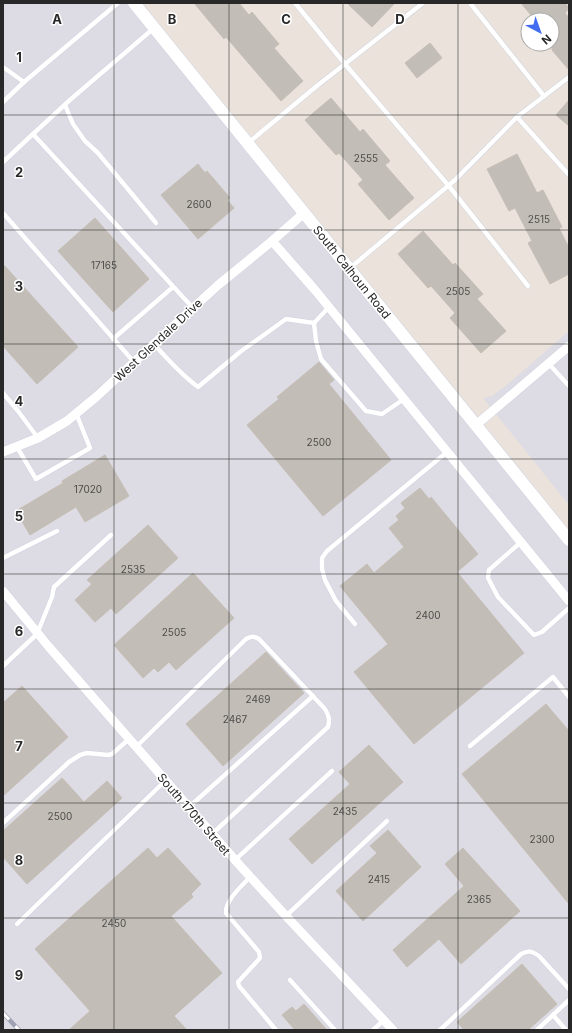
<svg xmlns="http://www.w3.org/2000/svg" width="572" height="1033" font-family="Inter,sans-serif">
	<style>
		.industrial { fill: #dddbe3 }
		.building { fill: #c2bdb6; stroke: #c5beb5 }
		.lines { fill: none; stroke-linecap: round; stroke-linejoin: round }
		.service-casing { stroke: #d0d4e1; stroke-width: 5.5 }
		.minor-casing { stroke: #d0d4e1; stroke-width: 10 }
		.tertiary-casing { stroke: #d0d4e1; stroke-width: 13 }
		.service { stroke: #fff; stroke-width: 4.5 }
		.minor { stroke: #fff; stroke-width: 9 }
		.tertiary { stroke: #fff; stroke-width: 12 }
		.rail-casing { stroke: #9ea2b2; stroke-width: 4.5 }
		.rail { stroke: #fff; stroke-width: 3; stroke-dasharray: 9; stroke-linecap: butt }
		.grid { fill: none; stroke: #282828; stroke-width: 1; stroke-opacity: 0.55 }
		.labels { text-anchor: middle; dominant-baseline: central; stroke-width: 3; stroke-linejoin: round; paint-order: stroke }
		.number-label { font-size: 10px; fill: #4e4d4c }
		.street-label { font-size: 12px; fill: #282828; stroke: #fff }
		.grid-label { font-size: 13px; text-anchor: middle; font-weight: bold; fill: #282828; stroke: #fff; stroke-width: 3; stroke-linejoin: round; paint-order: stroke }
	</style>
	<rect width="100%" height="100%" fill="#eae2db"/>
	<g class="industrial">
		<polygon points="3,3 134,3 569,540 569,1030 3,1030"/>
		<polygon points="569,331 569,505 483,398 492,396 509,383"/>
	</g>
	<g class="building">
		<polygon points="194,3 239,3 249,15 252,12 279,44 274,48 303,81 281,101 226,37 224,39"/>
		<polygon points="347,3 395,3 372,27"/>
		<polygon points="521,3 565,3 569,8 565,13 569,18 569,70 552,50 552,20 535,20"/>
		<polygon points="430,43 442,58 417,78 405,63"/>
		<polygon points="331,98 360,132 363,129 390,161 385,165 414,198 389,220 358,184 363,180 339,153 336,155 305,120"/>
		<polygon points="569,100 569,126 556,115"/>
		<polygon points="517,154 537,193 543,190 562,227 559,228 569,248 569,274 550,284 528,243 532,241 515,208 509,211 487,169"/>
		<polygon points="198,164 205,173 207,171 230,198 227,200 234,208 198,239 161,195"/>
		<polygon points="95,218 149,279 113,312 58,251"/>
		<polygon points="423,231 453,265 455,263 483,294 477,299 506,331 481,353 450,318 455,313 431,286 428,288 398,254"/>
		<polygon points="3,264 78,347 37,384 3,346"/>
		<polygon points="319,362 334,380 329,384 391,460 323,516 247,425 279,399 277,397"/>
		<polygon points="105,455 129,496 85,522 76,507 30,535 16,511 63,483 62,481"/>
		<polygon points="420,488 429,499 431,497 478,554 457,572 524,653 414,744 354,672 388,644 340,586 367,564 374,573 404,547 389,528 399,520 396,516 405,508 401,503"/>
		<polygon points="148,525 178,558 116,614 111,608 95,622 75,600 92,584 87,580"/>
		<polygon points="193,573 234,618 176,670 169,662 158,672 154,668 143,678 114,645"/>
		<polygon points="266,652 304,693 223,766 186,724"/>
		<polygon points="22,686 68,737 3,796 3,703"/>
		<polygon points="546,704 569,731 569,904 462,774"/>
		<polygon points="369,745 403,782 312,864 289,839 350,784 339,772"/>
		<polygon points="62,778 84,802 107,781 122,798 27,884 3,857 3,831"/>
		<polygon points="388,830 421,867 363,921 336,891 377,853 370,846"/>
		<polygon points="148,848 157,858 168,848 201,884 191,894 193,897 171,916 222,973 174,1016 187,1030 69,1030 90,1011 35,949"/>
		<polygon points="463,848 520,911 461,964 439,939 407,967 393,950 464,886 445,864"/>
		<polygon points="522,964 557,1004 528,1030 464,1030 457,1022"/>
		<polygon points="304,1004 327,1030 295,1030 282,1015 292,1007 296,1011"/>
	</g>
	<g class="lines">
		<defs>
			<g id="service">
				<polyline points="295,3 345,64 448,185 528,286"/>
				<polyline points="470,3 544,96"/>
				<polyline points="3,67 24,82"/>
				<polyline points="3,102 24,82 118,3"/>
				<polyline points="65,105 73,124 85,141 98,153 156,223"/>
				<polyline points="517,117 569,175"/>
				<polyline points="33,134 71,99 154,28"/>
				<polyline points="248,143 318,85 423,3"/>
				<polyline points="3,162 33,134 193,308"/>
				<polyline points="3,213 134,362"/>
				<polyline points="350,268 455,180 517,117 569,77"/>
				<polyline points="329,307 314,323 316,341 321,359 366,411 382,414 404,399"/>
				<polyline points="113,339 173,287"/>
				<path d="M154 344C168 360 182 375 198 387L240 352 286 319 314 323"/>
				<polyline points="549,364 569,386"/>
				<polyline points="3,393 18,411 38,438"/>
				<polyline points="17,447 36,479 90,448 76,413"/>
				<polyline points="521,542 489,570 488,578 498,597 534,635 542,632 569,608"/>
				<polyline points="3,558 57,531"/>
				<polyline points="355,624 336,601 325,580 322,569 322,558 327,551 447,452"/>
				<polyline points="3,666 37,634 52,597 54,587 111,535"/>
				<polyline points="470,746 553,677 569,697"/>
				<path d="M136 747 246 639C251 636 254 636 259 639L325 709C329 716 330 720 328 727L212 834"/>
				<polyline points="189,807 313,696"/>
				<polyline points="3,823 69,762 80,755 87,753 108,755 112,754 129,739"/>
				<polyline points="235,860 332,771"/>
				<path d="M250 877C242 886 225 900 226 913L259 952 260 958 238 982 239 986 276 1030"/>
				<polyline points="286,916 387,821"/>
				<polyline points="17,924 165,781"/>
				<polyline points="290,980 335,1030"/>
				<polyline points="553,1015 566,1030"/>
				<polyline points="373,1030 384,1020"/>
				<path d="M440 1030 521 954C529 950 532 951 539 956L569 989"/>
				<polyline points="537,1030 569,1000"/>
			</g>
			<g id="minor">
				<polyline points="272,241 315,290 569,601"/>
				<polyline points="476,425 569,346"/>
				<polyline points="3,452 38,438 67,421 96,397 217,286 272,241 304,213"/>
				<polyline points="3,591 49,647 235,860 286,916 393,1030"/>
			</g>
			<polyline id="tertiary" points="134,3 569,540"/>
		</defs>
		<use href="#service" class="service-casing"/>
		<use href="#minor" class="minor-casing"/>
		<use href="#tertiary" class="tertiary-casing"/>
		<use href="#service" class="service"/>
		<use href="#minor" class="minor"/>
		<use href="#tertiary" class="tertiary"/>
		<defs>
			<polyline id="rail" points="3,1013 19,1030"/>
		</defs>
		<use href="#rail" class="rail-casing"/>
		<use href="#rail" class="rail"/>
	</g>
	<path class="grid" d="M114 3V1030M229 3V1030M343 3V1030M458 3V1030M3 115H569M3 230H569M3 344H569M3 459H569M3 574H569M3 689H569M3 803H569M3 918H569"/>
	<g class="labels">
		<g class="number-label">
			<text x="366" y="158">2555</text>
			<text x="199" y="204">2600</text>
			<text x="539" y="219">2515</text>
			<text x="104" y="265">17165</text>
			<text x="458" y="291">2505</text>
			<text x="319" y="442">2500</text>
			<text x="88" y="489">17020</text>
			<text x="133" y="569">2535</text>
			<text x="428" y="615">2400</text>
			<text x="174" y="632">2505</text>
			<text x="258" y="699">2469</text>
			<text x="235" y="719">2467</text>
			<text x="345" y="811">2435</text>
			<text x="60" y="816">2500</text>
			<text x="542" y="839">2300</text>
			<text x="379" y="879">2415</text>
			<text x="479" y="899">2365</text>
			<text x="114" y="923">2450</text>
		</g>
		<g class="street-label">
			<text transform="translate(352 272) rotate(51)">South Calhoun Road</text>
			<text transform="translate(158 340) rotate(-43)">West Glendale Drive</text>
			<text transform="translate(194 814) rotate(49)">South 170th Street</text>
		</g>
	</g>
	<g class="grid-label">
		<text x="57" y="24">A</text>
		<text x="172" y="24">B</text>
		<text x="286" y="24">C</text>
		<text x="400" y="24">D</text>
		<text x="19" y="62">1</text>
		<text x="19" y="177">2</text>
		<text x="19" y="291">3</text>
		<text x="19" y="406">4</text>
		<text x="19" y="521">5</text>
		<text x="19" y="636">6</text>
		<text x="19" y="751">7</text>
		<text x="19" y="865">8</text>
		<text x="19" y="980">9</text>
	</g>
	<rect width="572" height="1033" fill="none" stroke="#282828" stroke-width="8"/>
	<g transform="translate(540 32) rotate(139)"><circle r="19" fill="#ffffff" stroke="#a9a9a9"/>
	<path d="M0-3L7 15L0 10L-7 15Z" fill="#426df0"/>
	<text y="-6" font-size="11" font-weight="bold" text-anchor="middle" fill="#282828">N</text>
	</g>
</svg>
